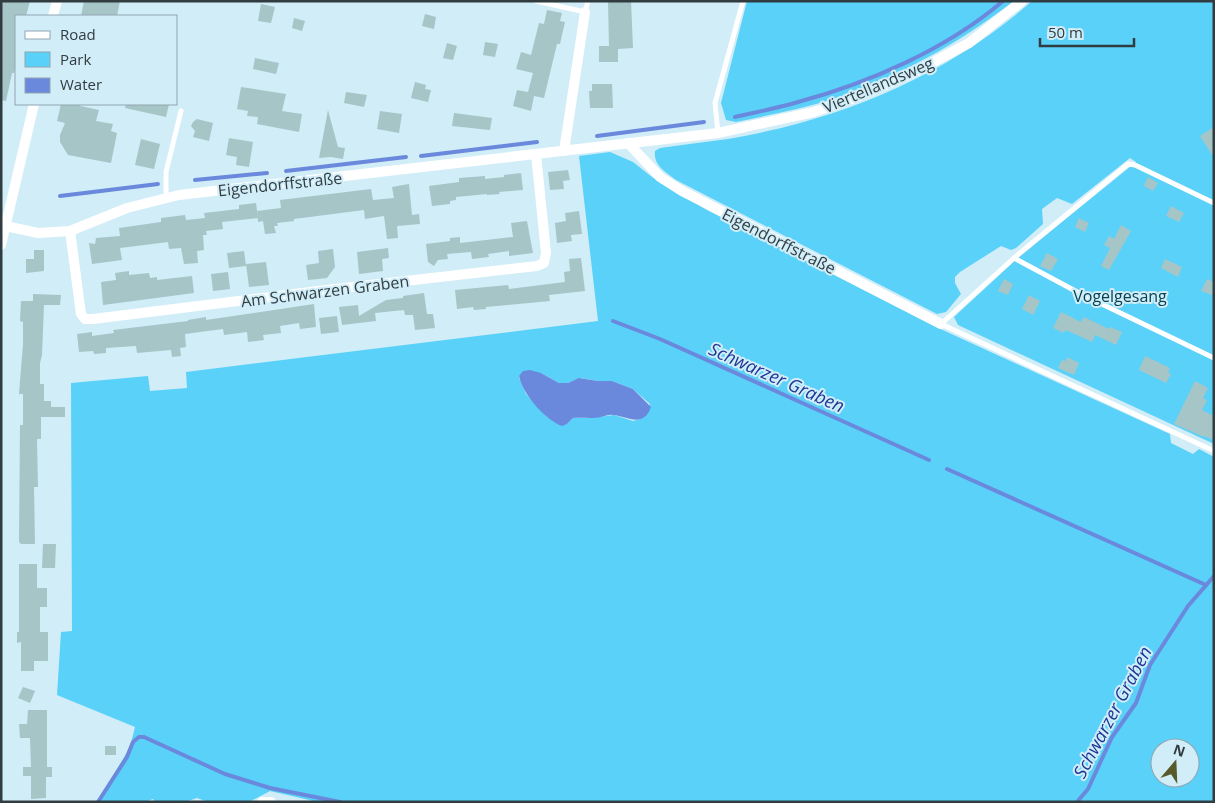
<svg xmlns="http://www.w3.org/2000/svg" width="1215" height="803" font-family="'Open Sans',sans-serif">
	<style>
		.green { fill: #5ad1f9; fill-rule: evenodd }
		.water { fill: #6a89dc }
		.lines { fill: none; stroke-linecap: round; stroke-linejoin: round }
		.stream { stroke: #6a89dc; stroke-width: 4 }
		.building { fill: #a6c5c7 }
		.lane { stroke: #fff; stroke-width: 5 }
		.street { stroke: #fff; stroke-width: 10 }
		.labels { text-anchor: middle; dominant-baseline: central; stroke-width: 4; stroke-linejoin: round; paint-order: stroke }
		.street-label { font-size: 16px; fill: #313c41; stroke: #d0edf8 }
		.park-label { font-size: 16px; fill: #054254; stroke: #d0edf8 }
		.water-label { font-size: 18px; font-style: italic; fill: #1e3696; stroke: #d0edf8 }
	</style>
	<rect width="100%" height="100%" fill="#d0edf8"/>
	<g class="green">
		<path d="M747 1H1014C959 43 899 77 833 99 801 109 769 115 736 122L726 120 721 103Z"/>
		<path d="M1032 1H1214V444L958 325 954 317 1020 256 1136 162 1130 158 1072 204 1057 198 1042 209 1043 224 1016 248 1011 250 1001 246 960 272 955 277V283L961 294 946 312 937 314 676 180C667 173 653 166 655 151L660 148C682 145 705 142 728 139 839 120 947 76 1032 1Z"/>
		<path d="M610 152 633 162 652 177 707 210 934 326 1170 434 1171 443 1193 454 1199 449 1214 457V802H318L270 791 249 802H208L197 798 185 802H155L153 799 145 802H98L130 747 135 727 57 695 61 632 72 631 71 383 148 376 150 391 187 388 186 372 598 321 579 156ZM541 373 559 383H568L580 378 598 381H612L633 389 650 404 641 419 633 421 614 415 589 418H573L567 424 547 417 526 394 519 378V376ZM1160 748H1190V778H1160Z"/>
	</g>
	<path class="water" d="M530 370 541 373 559 383H568L579 378 598 381H612L633 389 651 407C643 429 627 416 613 415 609 414 606 416 601 417 592 419 582 417 573 418L567 424 562 426C545 420 522 393 519 376L523 371Z"/>
	<g class="lines">
		<g class="stream">
			<path d="M735 117C756 112 778 108 798 102 869 83 947 49 1003 1"/>
			<polyline points="597,136 704,122"/>
			<polyline points="421,156 537,142"/>
			<polyline points="286,171 406,157"/>
			<polyline points="195,180 267,173"/>
			<polyline points="60,196 158,184"/>
			<polyline points="613,321 660,339 929,460"/>
			<polyline points="947,469 1206,585"/>
			<polyline points="98,802 127,757 133,742 139,737 144,737 225,774 270,788 340,802"/>
			<polyline points="1077,802 1088,789 1112,737 1136,703 1150,665 1188,606 1214,576"/>
		</g>
	</g>
	<g class="building">
		<polygon points="1,1 30,1 26,16 16,16 16,63 14,73 12,73 6,101 1,100"/>
		<polygon points="84,1 120,1 117,16 81,16"/>
		<polygon points="608,1 631,1 633,48 618,49 618,62 599,62 599,46 609,46"/>
		<polygon points="261,4 275,7 271,23 258,21"/>
		<polygon points="547,10 562,13 560,21 565,22 560,44 557,44 544,98 534,96 531,111 513,106 517,90 528,92 533,73 516,69 521,52 531,55 539,23 544,24"/>
		<polygon points="425,14 436,17 434,29 422,26"/>
		<polygon points="294,18 305,21 302,31 292,28"/>
		<polygon points="485,42 498,44 495,57 483,55"/>
		<polygon points="447,43 457,46 453,60 443,58"/>
		<polygon points="255,58 279,63 276,74 253,69"/>
		<polygon points="415,82 426,85 425,89 431,90 428,102 411,98"/>
		<polygon points="592,84 612,84 613,108 590,108 589,91 592,91"/>
		<polygon points="241,87 286,94 282,111 302,114 299,132 257,124 258,117 247,116 248,111 237,109"/>
		<polygon points="346,92 367,95 364,107 344,103"/>
		<polygon points="61,104 80,104 80,106 99,110 96,121 113,124 111,131 117,133 111,163 68,155 60,142 60,135 65,123 57,121"/>
		<polygon points="126,104 169,104 166,117 125,108"/>
		<polygon points="328,110 338,147 345,148 343,159 331,157 319,158"/>
		<polygon points="380,111 402,114 399,133 377,129"/>
		<polygon points="454,113 492,118 490,130 452,126"/>
		<polygon points="197,119 213,123 209,141 193,137 195,131 191,126 193,122"/>
		<polygon points="1214,127 1214,158 1200,136"/>
		<polygon points="229,138 253,142 249,167 236,165 237,157 226,155"/>
		<polygon points="141,139 160,144 154,169 135,165"/>
		<polygon points="568,170 570,180 563,181 564,189 550,190 548,172"/>
		<polygon points="521,173 523,190 499,192 500,194 487,195 487,194 456,197 456,200 450,201 450,204 432,206 429,186 459,182 459,178 485,176 485,179 504,177 504,175"/>
		<polygon points="1148,177 1158,183 1153,191 1144,186"/>
		<polygon points="409,184 412,215 419,214 420,224 397,226 398,238 387,239 384,216 365,219 364,210 294,219 294,221 277,223 278,226 274,226 276,233 265,234 263,221 258,222 257,211 281,208 280,200 371,189 373,200 394,198 392,187"/>
		<polygon points="256,203 258,218 222,222 223,229 206,231 207,235 203,235 204,250 197,251 198,263 184,264 181,248 169,249 168,242 120,248 122,260 92,264 89,243 95,244 96,238 120,236 119,228 161,222 161,218 185,215 186,220 205,218 204,213 239,209 239,205"/>
		<polygon points="1171,206 1184,213 1179,222 1166,216"/>
		<polygon points="579,211 582,234 571,235 572,241 557,243 555,223 566,221 565,213"/>
		<polygon points="1079,218 1089,223 1085,232 1075,227"/>
		<polygon points="527,221 533,253 509,256 509,251 488,254 489,257 472,259 471,252 447,254 448,259 438,260 434,266 428,262 426,244 450,241 450,238 460,237 460,243 513,237 511,223"/>
		<polygon points="1121,225 1131,231 1109,270 1101,266 1110,248 1104,245 1109,236 1114,239"/>
		<polygon points="388,248 389,258 382,259 383,271 359,274 357,252"/>
		<polygon points="333,249 335,267 327,278 308,280 306,265 319,263 318,251"/>
		<polygon points="34,250 44,250 44,271 26,273 26,259 34,259"/>
		<polygon points="244,251 246,266 229,268 227,253"/>
		<polygon points="1047,253 1058,259 1051,271 1040,266"/>
		<polygon points="581,258 585,291 549,295 550,301 486,307 486,309 474,310 473,307 457,309 455,290 508,285 509,289 565,282 564,272 570,271 569,259"/>
		<polygon points="1165,259 1182,267 1178,277 1161,268"/>
		<polygon points="266,262 269,285 249,287 246,264"/>
		<polygon points="129,271 129,275 149,273 150,278 157,277 157,280 192,276 194,293 103,305 101,282 116,280 115,273"/>
		<polygon points="228,272 230,289 213,291 211,274"/>
		<polygon points="1004,279 1013,284 1008,295 998,291"/>
		<polygon points="1207,279 1214,282 1214,290 1212,295 1201,291"/>
		<polygon points="424,293 427,314 433,314 435,328 415,330 413,315 405,315 404,310 375,313 376,321 342,325 339,307 358,305 359,316 386,300 403,298 403,296"/>
		<polygon points="33,294 61,295 60,305 44,305 42,355 40,363 40,384 44,384 44,401 51,401 51,407 65,407 65,417 41,417 41,439 37,439 38,487 34,487 35,544 21,544 19,542 20,425 23,425 23,394 19,394 23,344 23,322 20,321 21,301 33,301"/>
		<polygon points="1029,295 1040,301 1033,315 1022,309"/>
		<polygon points="314,304 316,327 300,329 299,323 280,326 281,333 263,335 264,340 248,342 247,332 224,335 223,329 185,334 186,347 180,348 181,356 172,357 171,350 137,353 136,346 106,348 106,353 94,354 93,351 79,352 77,334 92,332 92,336 114,333 113,330 188,321 188,320 206,317 206,320 247,314"/>
		<polygon points="1061,312 1081,322 1084,317 1109,329 1110,327 1122,332 1116,345 1095,335 1092,342 1066,330 1064,333 1053,328"/>
		<polygon points="337,316 339,332 321,334 319,318"/>
		<polygon points="1145,356 1170,368 1168,372 1171,374 1166,383 1139,370"/>
		<polygon points="1067,357 1079,363 1074,375 1058,368 1062,360 1066,361"/>
		<polygon points="1195,381 1208,388 1203,398 1207,400 1202,410 1214,416 1214,440 1204,436 1204,437 1174,424"/>
		<polygon points="43,544 56,544 55,568 42,568"/>
		<polygon points="19,564 37,564 37,588 47,588 47,607 40,607 40,632 48,632 48,661 34,661 34,671 21,671 21,642 17,643 17,632 19,632"/>
		<polygon points="23,687 35,691 30,703 18,698"/>
		<polygon points="28,710 47,710 47,767 52,767 52,777 46,777 46,798 31,799 31,776 23,776 23,767 31,767 30,738 20,738 19,724 27,724"/>
		<rect x="105" y="746" width="11" height="9"/>
	</g>
	<g class="lines">
		<g class="lane">
			<polyline points="536,1 585,12 588,1"/>
			<polyline points="718,133 715,103 743,1"/>
			<polyline points="166,197 166,172 181,111"/>
			<polyline points="1214,203 1135,165 1128,164 1014,258 941,324 1214,451"/>
			<polyline points="1014,258 1081,294 1214,358"/>
		</g>
		<g class="street">
			<polyline points="53,16 57,1"/>
			<polyline points="628,143 660,177 682,191 941,324"/>
			<polyline points="564,151 585,12"/>
			<polyline points="1,225 38,233 70,231 127,208 179,195 718,133 814,112 860,96 911,74 969,43 1022,1"/>
			<polyline points="70,231 81,314 85,319 93,319 318,291 537,266 544,263 546,253 536,154"/>
			<polyline points="1,245 34,104"/>
			<polyline points="262,802 271,802"/>
		</g>
	</g>
	<g class="labels">
		<g class="street-label">
			<text transform="translate(878 85) rotate(-23)">Viertellandsweg</text>
			<text transform="translate(280 184) rotate(-6)">Eigendorffstraße</text>
			<text transform="translate(779 241) rotate(27)">Eigendorffstraße</text>
			<text transform="translate(325 291) rotate(-7)">Am Schwarzen Graben</text>
		</g>
		<g class="park-label">
			<text x="1120" y="296">Vogelgesang</text>
		</g>
		<g class="water-label">
			<text transform="translate(777 377) rotate(24)">Schwarzer Graben</text>
			<text transform="translate(1112 712) rotate(-62)">Schwarzer Graben</text>
		</g>
	</g>
	<rect width="1215" height="803" fill="none" stroke="#313c41" stroke-width="5"/>
	<rect x="15" y="15" width="162" height="90" fill="#d0edf8" stroke="#90a6af"/>
	<rect x="25" y="31" width="25" height="8" fill="#ffffff" stroke="#90a6af"/>
	<text x="60" y="40" font-size="15" fill="#313c41">Road</text>
	<rect x="25" y="52" width="25" height="15" fill="#5ad1f9" stroke="#90a6af"/>
	<text x="60" y="65" font-size="15" fill="#313c41">Park</text>
	<rect x="25" y="78" width="25" height="15" fill="#6a89dc" stroke="#90a6af"/>
	<text x="60" y="90" font-size="15" fill="#313c41">Water</text>
	<g transform="translate(1175 763) rotate(19)"><circle r="24" fill="#d0edf8" stroke="#90a6af"/>
	<path d="M0-4L9 19L0 12L-9 19Z" fill="#575b29"/>
	<text y="-8" font-size="14" font-weight="bold" text-anchor="middle" fill="#313c41">N</text>
	</g>
	<path d="M1040 38v8h94v-8" fill="none" stroke="#313c41" stroke-width="2.5"/>
	<text x="1048" y="38" font-size="15" fill="#313c41" stroke="#d0edf8" stroke-width="4" paint-order="stroke">50 m</text>
</svg>
